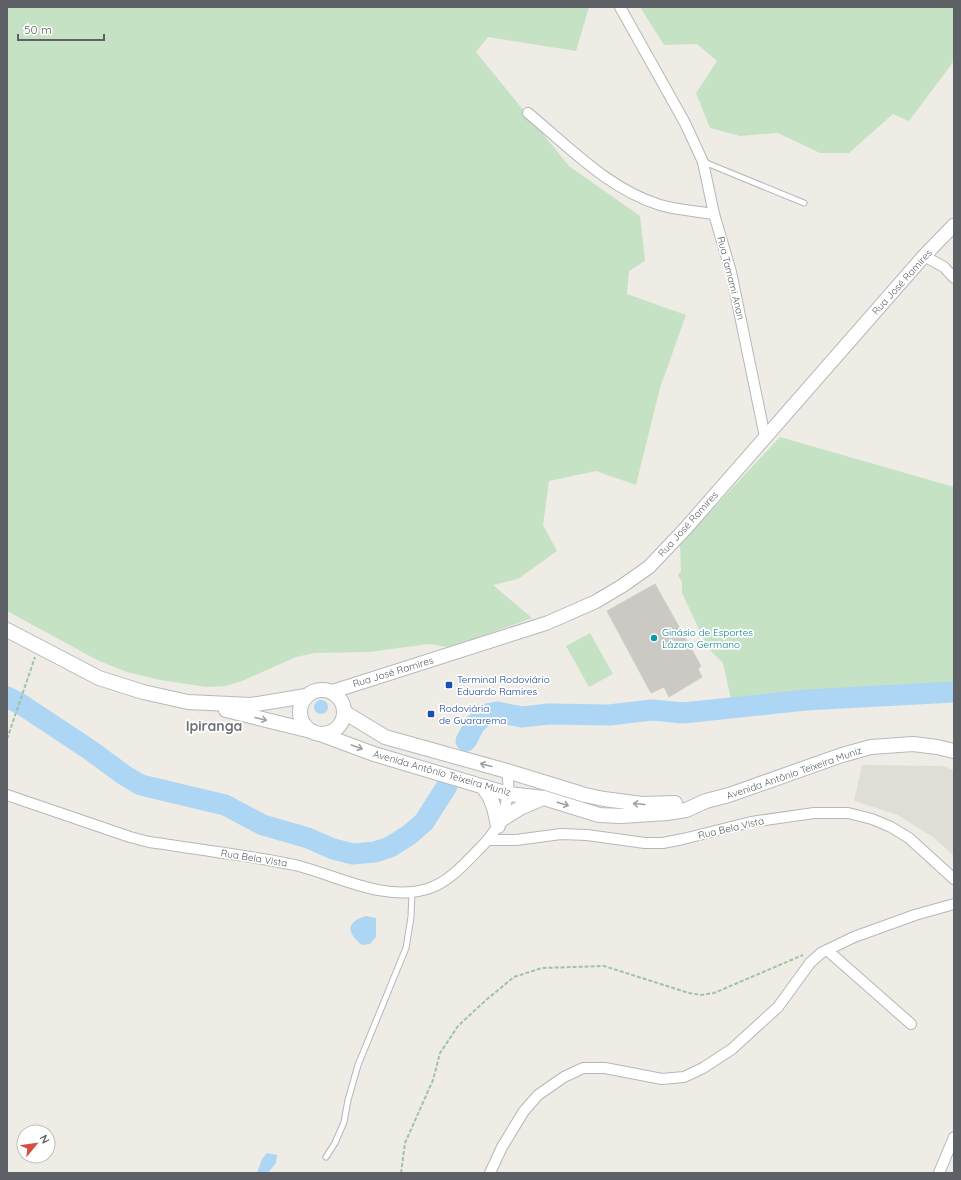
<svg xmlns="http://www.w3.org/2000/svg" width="961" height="1180" font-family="Quicksand,sans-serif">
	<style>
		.education { fill: #e0ddd7 }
		.green { fill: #c5e2c5 }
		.water { fill: #add6f5 }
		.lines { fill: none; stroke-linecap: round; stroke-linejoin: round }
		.river { stroke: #add6f5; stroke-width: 21 }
		.building { fill: #cbc9c4; stroke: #d2cdc4 }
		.service-casing { stroke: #b5b7ba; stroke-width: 7 }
		.minor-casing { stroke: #b5b7ba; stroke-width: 12 }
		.tertiary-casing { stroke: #b5b7ba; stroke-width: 15 }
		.secondary-casing { stroke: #b6b9bd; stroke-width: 16 }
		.path { stroke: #9ec3a9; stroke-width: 2; stroke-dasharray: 4 2; stroke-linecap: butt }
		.service { stroke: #fff; stroke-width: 5 }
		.minor { stroke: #fff; stroke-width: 10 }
		.tertiary { stroke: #fff; stroke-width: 13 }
		.secondary { stroke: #fff; stroke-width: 14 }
		.oneway { stroke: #9ea0a2 }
		.culture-dot { fill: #0f9aa8; stroke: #fff; stroke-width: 1.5 }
		.transit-dot { fill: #1a4fb4; stroke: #fff; stroke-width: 1.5 }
		.labels { text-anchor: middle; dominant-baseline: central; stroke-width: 3.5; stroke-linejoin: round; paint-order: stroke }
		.street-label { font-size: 10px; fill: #5d6064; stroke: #fff }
		.culture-label { font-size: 10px; fill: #0d838f; stroke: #fff; text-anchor: start }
		.transit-label { font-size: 10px; fill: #164399; stroke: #fff; text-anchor: start }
		.district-label { font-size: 14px; font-weight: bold; fill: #6e7276; stroke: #fff }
	</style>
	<rect width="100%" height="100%" fill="#eeece5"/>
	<polygon class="education" points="862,765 942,766 954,770 954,856 933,837 898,815 854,801"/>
	<g class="green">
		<polygon points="7,7 589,7 576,51 488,37 476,52 569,166 640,216 645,261 629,271 627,294 686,315 660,388 636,485 596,471 549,481 543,525 557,551 518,579 493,585 532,618 464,643 447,647 429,644 369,652 315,653 296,657 242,681 226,686 207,687 160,680 127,672 99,661 7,611"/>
		<polygon points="640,7 954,7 954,61 909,121 893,114 849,153 820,153 778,133 740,136 710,128 696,93 717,61 697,44 664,45"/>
		<polygon points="780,437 954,487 954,682 731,699 723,663 705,645 704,640 682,593 682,582 678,575 681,571 680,544"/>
		<polygon points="590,633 613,674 589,687 566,646"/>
	</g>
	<g class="water">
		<circle cx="321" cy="707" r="7"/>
		<path d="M366 916 376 918V937L370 944 362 945C347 933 345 922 366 916Z"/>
		<polygon points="267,1153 277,1155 276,1163 268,1173 257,1173 262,1159"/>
	</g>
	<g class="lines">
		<g class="river">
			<polyline points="7,697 19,703 90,750 124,775 141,785 225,805 263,825 308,838 333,849 353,854 375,852 390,847 409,835 424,822 447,786"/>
			<polyline points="466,741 475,724 486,714 497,712 522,717 549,714 609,715 652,710 683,713 806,700 954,692"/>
		</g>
	</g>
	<polygon class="building" points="655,584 701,666 698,669 702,677 669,697 664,687 651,693 607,611"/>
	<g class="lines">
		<defs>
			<g id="service">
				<polyline points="704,162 804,203"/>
				<polyline points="326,1157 335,1143 344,1122 348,1100 358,1065 406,948 411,917 412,892"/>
			</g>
			<g id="minor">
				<polyline points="620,7 685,123 703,162 714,214 731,272 765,437"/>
				<path d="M528 113C568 146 608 189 660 205 677 210 696 211 714 214"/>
				<polyline points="924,256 944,267 954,278"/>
				<path d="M7 795 130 837 149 842C179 846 208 851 238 855 257 858 276 861 295 865 336 875 383 902 427 889 449 883 467 861 483 845 502 826 512 797 507 771"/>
				<polyline points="488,840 516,840 561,834 587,835 645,843 663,843 683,839 751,822 814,813 848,813 872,819 891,827 909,838 954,879"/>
				<polyline points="827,950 911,1024"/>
				<polyline points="490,1173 502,1147 524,1111 538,1095 564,1077 583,1068 605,1068 662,1079 684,1077 703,1068 732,1049 778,1007 810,963 821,953 854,937 915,915 954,904"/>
				<polyline points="939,1173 954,1137"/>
			</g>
			<polyline id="tertiary" points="331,692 547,623 595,602 622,586 649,567 686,528 924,256 954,225"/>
			<g id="secondary">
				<polyline points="7,630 99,678 143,692 188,702 251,705 306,696"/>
				<circle cx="322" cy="712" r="22"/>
				<polyline points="226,710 311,731"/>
				<polyline points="344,712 385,737 507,771 585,795 604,799 642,804 675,803"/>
				<polyline points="320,734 374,754 508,794 544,798 599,815 621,816 667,813 686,810 706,801 729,795 842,755 871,747 913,744 937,747 954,751"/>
				<path d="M483 787C493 799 495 811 498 826"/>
				<polyline points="501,820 520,808 543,798"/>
			</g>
		</defs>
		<use href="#service" class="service-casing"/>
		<use href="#minor" class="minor-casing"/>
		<use href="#tertiary" class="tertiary-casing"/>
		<use href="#secondary" class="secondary-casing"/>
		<g class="path">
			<polyline points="7,739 35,657"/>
			<polyline points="401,1173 405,1143 433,1080 440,1053 458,1026 486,1000 514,977 542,968 604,966 689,993 701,995 714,993 803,955"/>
		</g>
		<use href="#service" class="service"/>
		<use href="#minor" class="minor"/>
		<use href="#tertiary" class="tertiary"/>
		<use href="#secondary" class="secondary"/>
	</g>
	<defs><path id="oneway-shaft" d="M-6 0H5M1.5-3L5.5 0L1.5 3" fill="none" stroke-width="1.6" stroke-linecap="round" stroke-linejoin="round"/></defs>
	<g class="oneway">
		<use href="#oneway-shaft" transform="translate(261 719) rotate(14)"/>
		<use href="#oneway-shaft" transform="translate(357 747) rotate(20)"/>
		<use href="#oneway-shaft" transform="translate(486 765) rotate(-165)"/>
		<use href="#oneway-shaft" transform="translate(563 804) rotate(17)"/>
		<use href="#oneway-shaft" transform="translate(639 804) rotate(-175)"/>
	</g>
	<circle class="culture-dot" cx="654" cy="638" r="4"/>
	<g class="transit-dot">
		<rect x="445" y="681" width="8" height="8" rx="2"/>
		<rect x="427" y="710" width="8" height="8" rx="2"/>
	</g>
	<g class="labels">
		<g class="street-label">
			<text transform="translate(731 278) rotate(76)">Rua Tamami Anan</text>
			<text transform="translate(902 282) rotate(-48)">Rua José Ramires</text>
			<text transform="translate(688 524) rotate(-48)">Rua José Ramires</text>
			<text transform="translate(393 672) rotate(-17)">Rua José Ramires</text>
			<text transform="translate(442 773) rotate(16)">Avenida Antônio Teixeira Muniz</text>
			<text transform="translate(794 773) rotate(-19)">Avenida Antônio Teixeira Muniz</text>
			<text transform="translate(731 828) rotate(-13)">Rua Bela Vista</text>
			<text transform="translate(254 858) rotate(9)">Rua Bela Vista</text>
		</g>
		<g class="culture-label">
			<text x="662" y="632">Ginásio de Esportes<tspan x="662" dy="12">Lázaro Germano</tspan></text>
		</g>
		<g class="transit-label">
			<text x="457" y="679">Terminal Rodoviário<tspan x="457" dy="12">Eduardo Ramires</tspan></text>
			<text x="439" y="708">Rodoviária<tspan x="439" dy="12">de Guararema</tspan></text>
		</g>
		<g class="district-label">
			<text x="214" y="726">Ipiranga</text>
		</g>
	</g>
	<rect width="961" height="1180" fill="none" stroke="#5d6064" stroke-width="16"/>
	<g transform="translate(36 1144) rotate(61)"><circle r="19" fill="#ffffff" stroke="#bebfc1"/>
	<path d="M0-3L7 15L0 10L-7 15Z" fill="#d64e43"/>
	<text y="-6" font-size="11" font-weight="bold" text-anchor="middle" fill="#5d6064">N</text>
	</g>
	<path d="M18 34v6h86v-6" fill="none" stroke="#5d6064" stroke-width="2"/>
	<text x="24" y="34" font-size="12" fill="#5d6064" stroke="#ffffff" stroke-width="3" paint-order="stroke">50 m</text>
</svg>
